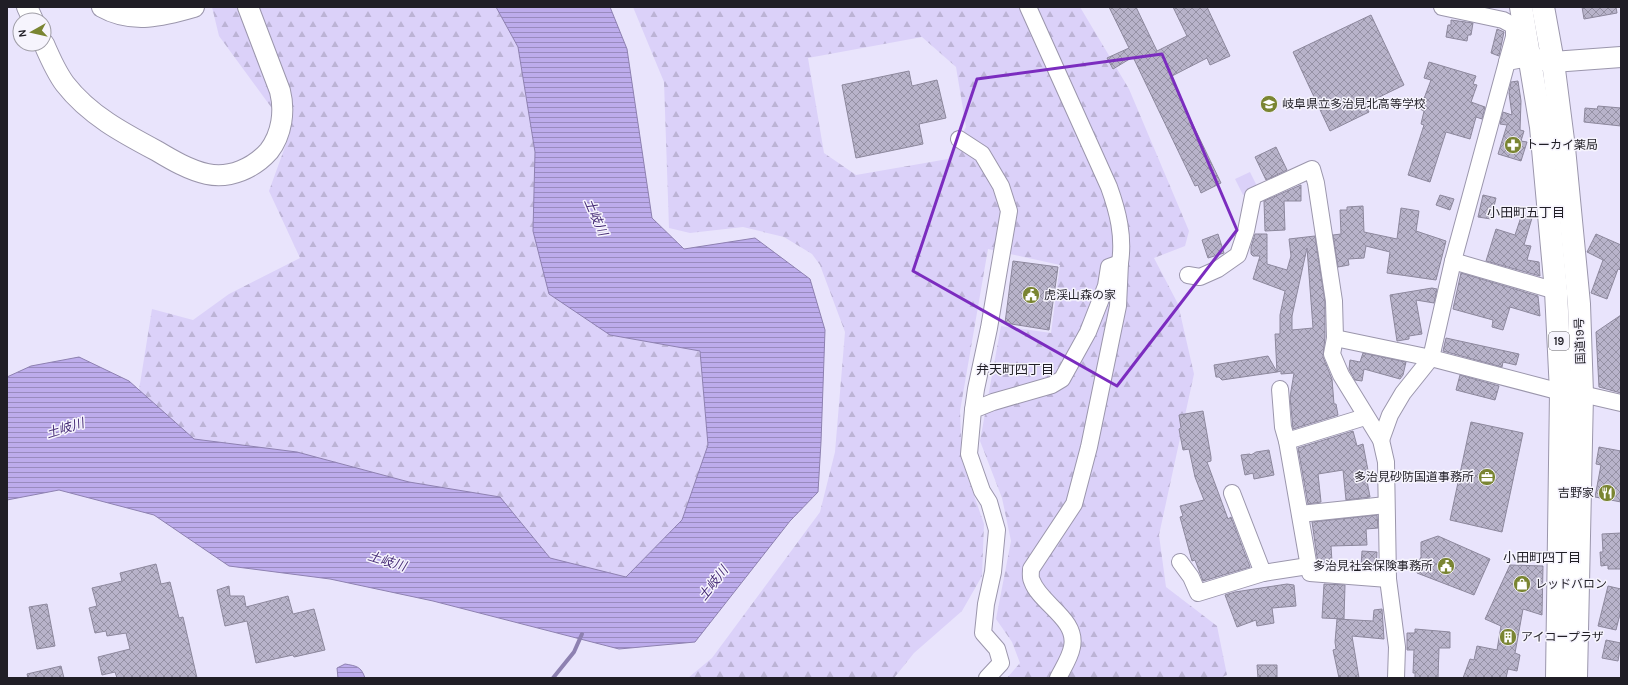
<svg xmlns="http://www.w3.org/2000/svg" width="1628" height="685" font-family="Karla,'Noto Sans JP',sans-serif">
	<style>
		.grass { fill: #dbd1f9 }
		.forest { fill: url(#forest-firs); fill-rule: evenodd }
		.water { fill: url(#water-rules); stroke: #8e81b1 }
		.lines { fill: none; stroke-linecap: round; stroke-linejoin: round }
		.stream { stroke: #8e81b1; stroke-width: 4 }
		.building { fill: url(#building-cross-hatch); stroke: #8d889d; fill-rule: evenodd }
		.minor-casing { stroke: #9b96ac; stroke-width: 18 }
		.tertiary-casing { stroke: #9b96ac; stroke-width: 22 }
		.trunk-casing { stroke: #9b96ac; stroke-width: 24 }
		.minor { stroke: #fff; stroke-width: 16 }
		.tertiary { stroke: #fff; stroke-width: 20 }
		.trunk { stroke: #fff; stroke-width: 22 }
		.marked { fill: none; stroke: #7b2cbf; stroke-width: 3; stroke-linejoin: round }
		.labels { text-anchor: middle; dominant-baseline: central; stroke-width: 3; stroke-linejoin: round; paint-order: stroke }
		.shield { fill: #f6f4fd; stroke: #605e66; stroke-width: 1 }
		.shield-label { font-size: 11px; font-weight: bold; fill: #201e26 }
		.poi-label { font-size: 12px; fill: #201e26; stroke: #f6f4fd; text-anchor: start }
		.street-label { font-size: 12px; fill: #201e26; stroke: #f6f4fd }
		.neighbourhood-label { font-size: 13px; fill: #201e26; stroke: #f6f4fd }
		.water-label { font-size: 13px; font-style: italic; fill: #482e78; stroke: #f6f4fd }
	</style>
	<defs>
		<pattern id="forest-firs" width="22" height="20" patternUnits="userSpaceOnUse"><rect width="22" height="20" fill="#dbd1f9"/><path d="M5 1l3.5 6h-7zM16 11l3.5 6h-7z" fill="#bcb3d5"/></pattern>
		<pattern id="water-rules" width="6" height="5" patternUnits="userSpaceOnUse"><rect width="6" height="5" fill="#bdacec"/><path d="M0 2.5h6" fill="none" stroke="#998bbf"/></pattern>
		<pattern id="building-cross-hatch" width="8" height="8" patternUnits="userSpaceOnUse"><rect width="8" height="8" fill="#b8b3ca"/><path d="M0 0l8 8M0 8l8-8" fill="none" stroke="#9591a4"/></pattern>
	</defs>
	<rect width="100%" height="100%" fill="#e9e4fc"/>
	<polygon class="grass" points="1250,172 1258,188 1243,195 1235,179"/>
	<g class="forest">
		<polygon points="212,7 496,7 518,47 535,152 533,231 610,335 700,351 708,445 682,520 626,577 550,558 500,497 409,482 297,452 194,439 139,390 152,309 193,320 229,294 300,258 269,191 290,133 219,36"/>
		<path d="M633 7H1080L1129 89 1189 231 1185 246 1154 258 1178 304 1194 374 1159 535 1166 587 1217 626 1227 675 1220 678H1007L1020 663 1012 642 996 619 1011 541 1002 498 980 441 1001 326 1051 333 1060 265 988 249 960 411 962 461 984 524 982 576 962 611 914 653 894 678H688L712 658 820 512 835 452 845 332 820 265 812 254 784 237 743 227 690 233 669 228 664 82ZM922 37 956 67 966 127 948 159 856 175 824 153 808 58Z"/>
	</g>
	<g class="water">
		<polygon points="496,7 610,7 627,49 652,218 684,249 755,238 810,279 825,330 821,442 818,492 790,521 695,642 619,649 433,601 330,579 229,566 154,515 59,490 7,500 7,377 31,366 79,357 129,381 194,439 297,452 409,482 500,497 550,558 626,577 682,520 708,445 700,351 610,335 549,294 533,231 535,152 518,47"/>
		<path d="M345 664C356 666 361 666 365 678H338L337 668Z"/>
	</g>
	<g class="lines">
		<polyline class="stream" points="553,678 574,652 582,634"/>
	</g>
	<g class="building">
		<polygon points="1109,7 1136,7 1157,51 1187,36 1173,7 1207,7 1230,56 1210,65 1207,58 1170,77 1221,183 1201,193 1198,185 1195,186 1133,57 1113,69 1107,58 1129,48"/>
		<polygon points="1582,7 1616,7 1617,13 1584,19"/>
		<polygon points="1371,15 1404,85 1365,104 1369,112 1330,131 1293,52"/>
		<polygon points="1451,20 1473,23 1471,35 1468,35 1467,41 1446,37 1448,25 1451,25"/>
		<polygon points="1497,29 1504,32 1499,56 1491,53"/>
		<polygon points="1429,62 1476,76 1473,84 1477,85 1471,102 1485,107 1482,119 1476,117 1470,139 1446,132 1430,182 1408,175 1424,125 1421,124 1424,111 1420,109 1431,80 1424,78"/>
		<polygon points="909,71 912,86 937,80 946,118 919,124 923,144 856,158 842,85"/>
		<polygon points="1518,81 1521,101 1520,130 1524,131 1521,141 1527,142 1521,161 1498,154 1507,125 1500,124 1503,112 1512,115 1509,93 1511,82"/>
		<polygon points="1598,106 1621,108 1621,126 1584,122 1585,108 1597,109"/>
		<polygon points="1276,147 1287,170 1266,180 1255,157"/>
		<polygon points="1301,185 1301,201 1284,201 1285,230 1265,231 1264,201"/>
		<polygon points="1440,195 1454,199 1450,210 1436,205"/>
		<polygon points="1483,195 1496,198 1491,219 1478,217"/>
		<polygon points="1363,206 1364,232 1397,239 1401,208 1419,211 1416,231 1446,241 1436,280 1387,273 1390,252 1366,246 1364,258 1348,259 1349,265 1338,267 1333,235 1341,234 1340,210 1347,210 1347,207"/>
		<polygon points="1522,214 1532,218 1524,245 1531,246 1527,260 1539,262 1540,276 1486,261 1496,229 1515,235"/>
		<polygon points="1218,234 1224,253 1208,258 1202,240"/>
		<path d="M1255 234H1267V264L1287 270 1291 256 1289 239 1315 236 1325 302V337L1323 357 1332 379 1334 404H1336L1338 415 1293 429 1290 397 1294 373 1281 374V371L1277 372 1275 334H1280V315L1285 291 1253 279 1260 256H1253L1251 254V247ZM1307 248 1313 328 1292 330V316Z"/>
		<polygon points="1596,234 1621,245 1621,270 1618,269 1607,299 1591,293 1603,260 1587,252"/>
		<polygon points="1013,261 1058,267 1049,330 1005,323"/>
		<polygon points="1461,273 1538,296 1540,316 1510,307 1503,330 1492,327 1493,320 1453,309"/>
		<polygon points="1432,288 1437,289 1434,303 1416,300 1422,334 1409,336 1409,339 1397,341 1390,295"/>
		<polygon points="1621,315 1621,393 1599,387 1596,332"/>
		<polygon points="1446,338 1519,354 1516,365 1503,362 1502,367 1443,351"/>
		<polygon points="1363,353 1406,362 1403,375 1400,379 1364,369 1362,381 1355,380 1349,369 1350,360 1360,362"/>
		<polygon points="1268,356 1277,372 1222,380 1219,377 1216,377 1214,365"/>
		<polygon points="1460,375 1499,386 1495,400 1456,390"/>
		<polygon points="1203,411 1211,457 1211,461 1207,462 1228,519 1231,517 1250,567 1203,581 1195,560 1192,561 1180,517 1183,516 1180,506 1204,500 1195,477 1189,449 1183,450 1179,429 1181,428 1179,415"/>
		<polygon points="1471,422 1523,433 1502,532 1450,520"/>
		<polygon points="1353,431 1357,446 1363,444 1370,481 1367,481 1370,497 1346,500 1343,470 1318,474 1321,502 1308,504 1298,448"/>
		<polygon points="1599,447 1621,451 1621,502 1595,497 1601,465 1596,464"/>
		<polygon points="1269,450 1274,475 1254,479 1253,473 1245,475 1241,455 1250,454 1251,455 1256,452"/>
		<polygon points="1377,515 1378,528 1366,529 1367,545 1331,546 1332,562 1318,564 1312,522"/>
		<polygon points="1621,533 1621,569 1608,569 1608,565 1601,566 1600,552 1603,552 1602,534"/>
		<polygon points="1438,536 1490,559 1474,595 1417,573 1419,568 1416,567 1421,557 1421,542"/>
		<polygon points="1362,551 1377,552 1376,569 1361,567"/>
		<polygon points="156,564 161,584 170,582 179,618 183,617 197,678 117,678 115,672 102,675 98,657 130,649 126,633 107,636 106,631 95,633 89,608 97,606 92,588 122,581 120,573"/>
		<polygon points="1510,565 1543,566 1542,615 1523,609 1515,653 1520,655 1517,671 1508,669 1506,678 1463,678 1470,659 1474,660 1477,646 1497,650 1501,626 1485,619"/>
		<polygon points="1287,584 1294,585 1296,606 1272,608 1274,623 1257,626 1256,620 1237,627 1225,595 1235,592"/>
		<polygon points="1324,584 1345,585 1344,619 1322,618"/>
		<polygon points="229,586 230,596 244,596 246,607 288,596 293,614 314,609 325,650 294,657 293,655 256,663 247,621 225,626 217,590"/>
		<polygon points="1608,586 1621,589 1621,610 1616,630 1598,626"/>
		<polygon points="47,604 55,646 37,649 29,607"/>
		<polygon points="1382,609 1384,639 1352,636 1359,678 1339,678 1333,650 1336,649 1335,642 1337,619 1373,621 1374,610"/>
		<polygon points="1415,629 1450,632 1450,648 1439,648 1438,678 1415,678 1415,673 1413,673 1414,650 1407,650 1407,633 1415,633"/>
		<polygon points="1606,640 1621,643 1618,661 1602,658"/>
		<polygon points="1257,665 1277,665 1277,678 1258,678"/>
		<polygon points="61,666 64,678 28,678 27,674"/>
	</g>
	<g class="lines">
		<defs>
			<g id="minor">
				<path d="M1028 7 1109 187C1118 212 1124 236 1120 263"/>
				<polyline points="1442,7 1503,20 1514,26 1514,37 1507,62"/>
				<polyline points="959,139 982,154 1001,186 1009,211 989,328 976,389 973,410"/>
				<polyline points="1453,261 1556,291"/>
				<polyline points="1188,275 1200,277 1218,269 1238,255 1246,231 1253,196 1312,169 1316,183 1334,301 1335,338 1332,354 1341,375 1381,440 1386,462 1388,579 1397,647 1396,678"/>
				<polyline points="1335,338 1431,358 1561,392"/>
				<polyline points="1280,389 1283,427 1287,441"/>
				<polyline points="1582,394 1621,403"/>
				<polyline points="1365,417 1287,441 1310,573 1388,579"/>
				<polyline points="1381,440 1390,415 1403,393 1431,358 1453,261 1507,62 1530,58"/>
				<polyline points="1232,493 1263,573"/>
				<polyline points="1300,514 1386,505"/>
				<polyline points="1180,562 1191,577 1198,593 1263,573 1308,566"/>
				<path d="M987 678 1001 663 997 649 983 633 986 604 993 572 997 530 989 502 982 491 969 454 973 410 993 402 1052 385 1062 379 1088 332 1106 286 1109 267 1120 263 1118 306 1089 447 1074 504 1031 569C1031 573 1030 578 1032 581 1040 604 1078 619 1072 647 1070 658 1063 668 1058 678"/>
			</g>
			<g id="tertiary">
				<polyline points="27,7 33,20"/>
				<path d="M102 7C132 24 163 16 194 7"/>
				<path d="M44 44C50 58 56 72 65 84 89 115 123 133 157 151 172 160 189 170 207 174 230 179 254 168 269 151 282 134 285 111 280 91L248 7"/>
				<polyline points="1538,59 1553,62 1621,57"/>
			</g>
			<g id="trunk">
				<polyline points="1521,7 1541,127 1556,291 1561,392 1557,678"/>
				<polyline points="1543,7 1553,62 1564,148 1579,304 1582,394 1576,678"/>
			</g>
		</defs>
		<use href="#minor" class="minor-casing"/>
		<use href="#tertiary" class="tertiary-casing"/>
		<use href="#trunk" class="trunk-casing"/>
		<use href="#minor" class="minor"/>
		<use href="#tertiary" class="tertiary"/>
		<use href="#trunk" class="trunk"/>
	</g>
	<path class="marked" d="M1162 54 1237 230 1117 386 913 271 977 79Z"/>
	<defs>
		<symbol id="school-disc" viewBox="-11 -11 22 22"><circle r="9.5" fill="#7a8532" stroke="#f6f4fd"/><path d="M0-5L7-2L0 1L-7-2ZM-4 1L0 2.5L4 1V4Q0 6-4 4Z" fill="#fff"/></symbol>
		<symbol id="pharmacy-disc" viewBox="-11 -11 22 22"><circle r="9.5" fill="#7a8532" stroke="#f6f4fd"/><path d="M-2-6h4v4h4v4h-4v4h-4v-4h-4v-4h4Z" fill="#fff"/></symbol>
		<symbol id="civic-disc" viewBox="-11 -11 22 22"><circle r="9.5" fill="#7a8532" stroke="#f6f4fd"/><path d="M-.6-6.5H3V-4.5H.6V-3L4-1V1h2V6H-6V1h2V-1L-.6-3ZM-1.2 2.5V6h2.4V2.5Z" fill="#fff"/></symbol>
		<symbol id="office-disc" viewBox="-11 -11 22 22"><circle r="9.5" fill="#7a8532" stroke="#f6f4fd"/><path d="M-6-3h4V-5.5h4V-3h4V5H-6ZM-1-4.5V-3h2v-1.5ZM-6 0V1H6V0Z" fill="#fff"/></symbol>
		<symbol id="restaurant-disc" viewBox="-11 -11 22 22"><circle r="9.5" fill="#7a8532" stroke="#f6f4fd"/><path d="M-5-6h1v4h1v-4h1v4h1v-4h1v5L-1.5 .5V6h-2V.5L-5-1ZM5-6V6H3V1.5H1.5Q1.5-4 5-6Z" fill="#fff"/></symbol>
		<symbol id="shop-disc" viewBox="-11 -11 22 22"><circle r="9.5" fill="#7a8532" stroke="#f6f4fd"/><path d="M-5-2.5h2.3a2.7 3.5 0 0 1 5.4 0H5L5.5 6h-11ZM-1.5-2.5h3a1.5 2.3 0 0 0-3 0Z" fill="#fff"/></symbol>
		<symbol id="building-disc" viewBox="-11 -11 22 22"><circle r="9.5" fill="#7a8532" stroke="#f6f4fd"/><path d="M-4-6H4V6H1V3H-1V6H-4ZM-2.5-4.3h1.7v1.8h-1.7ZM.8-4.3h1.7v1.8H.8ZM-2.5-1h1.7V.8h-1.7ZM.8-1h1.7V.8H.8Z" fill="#fff"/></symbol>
	</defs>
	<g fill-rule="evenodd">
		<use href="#school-disc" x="1259" y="94" width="20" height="20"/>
		<use href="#pharmacy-disc" x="1503" y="135" width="20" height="20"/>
		<use href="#civic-disc" x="1021" y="285" width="20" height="20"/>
		<use href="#office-disc" x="1477" y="467" width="20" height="20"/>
		<use href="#restaurant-disc" x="1597" y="483" width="20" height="20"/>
		<use href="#civic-disc" x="1436" y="556" width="20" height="20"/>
		<use href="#shop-disc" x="1512" y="574" width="20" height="20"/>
		<use href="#building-disc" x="1498" y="627" width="20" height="20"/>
	</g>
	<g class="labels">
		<rect class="shield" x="1549" y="332" width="20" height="18" rx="3"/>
		<g class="shield-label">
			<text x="1559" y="341">19</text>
		</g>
		<g class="poi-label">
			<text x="1282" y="104">岐阜県立多治見北高等学校</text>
			<text x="1526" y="145">トーカイ薬局</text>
			<text x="1044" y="295">虎渓山森の家</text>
			<text x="1474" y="477" text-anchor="end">多治見砂防国道事務所</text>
			<text x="1594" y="493" text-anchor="end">吉野家</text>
			<text x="1433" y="566" text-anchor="end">多治見社会保険事務所</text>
			<text x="1535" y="584">レッドバロン</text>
			<text x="1521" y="637">アイコープラザ</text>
		</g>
		<g class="street-label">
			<text transform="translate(1580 341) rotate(-92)">国道19号</text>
		</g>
		<g class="neighbourhood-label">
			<text x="1526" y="212">小田町五丁目</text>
			<text x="1015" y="369">弁天町四丁目</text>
			<text x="1542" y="557">小田町四丁目</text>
		</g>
		<g class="water-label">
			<text transform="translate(596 217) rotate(67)">土岐川</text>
			<text transform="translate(65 428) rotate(-17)">土岐川</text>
			<text transform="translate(387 561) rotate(17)">土岐川</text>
			<text transform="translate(713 583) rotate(-52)">土岐川</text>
		</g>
	</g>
	<rect width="1628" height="685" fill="none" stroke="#201e26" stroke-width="16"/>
	<g transform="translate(32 32) rotate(262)"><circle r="19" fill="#f6f4fd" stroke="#a09ea7"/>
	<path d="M0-3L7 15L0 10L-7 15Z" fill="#7a8532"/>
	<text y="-6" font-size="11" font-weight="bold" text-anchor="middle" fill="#201e26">N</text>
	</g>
</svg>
